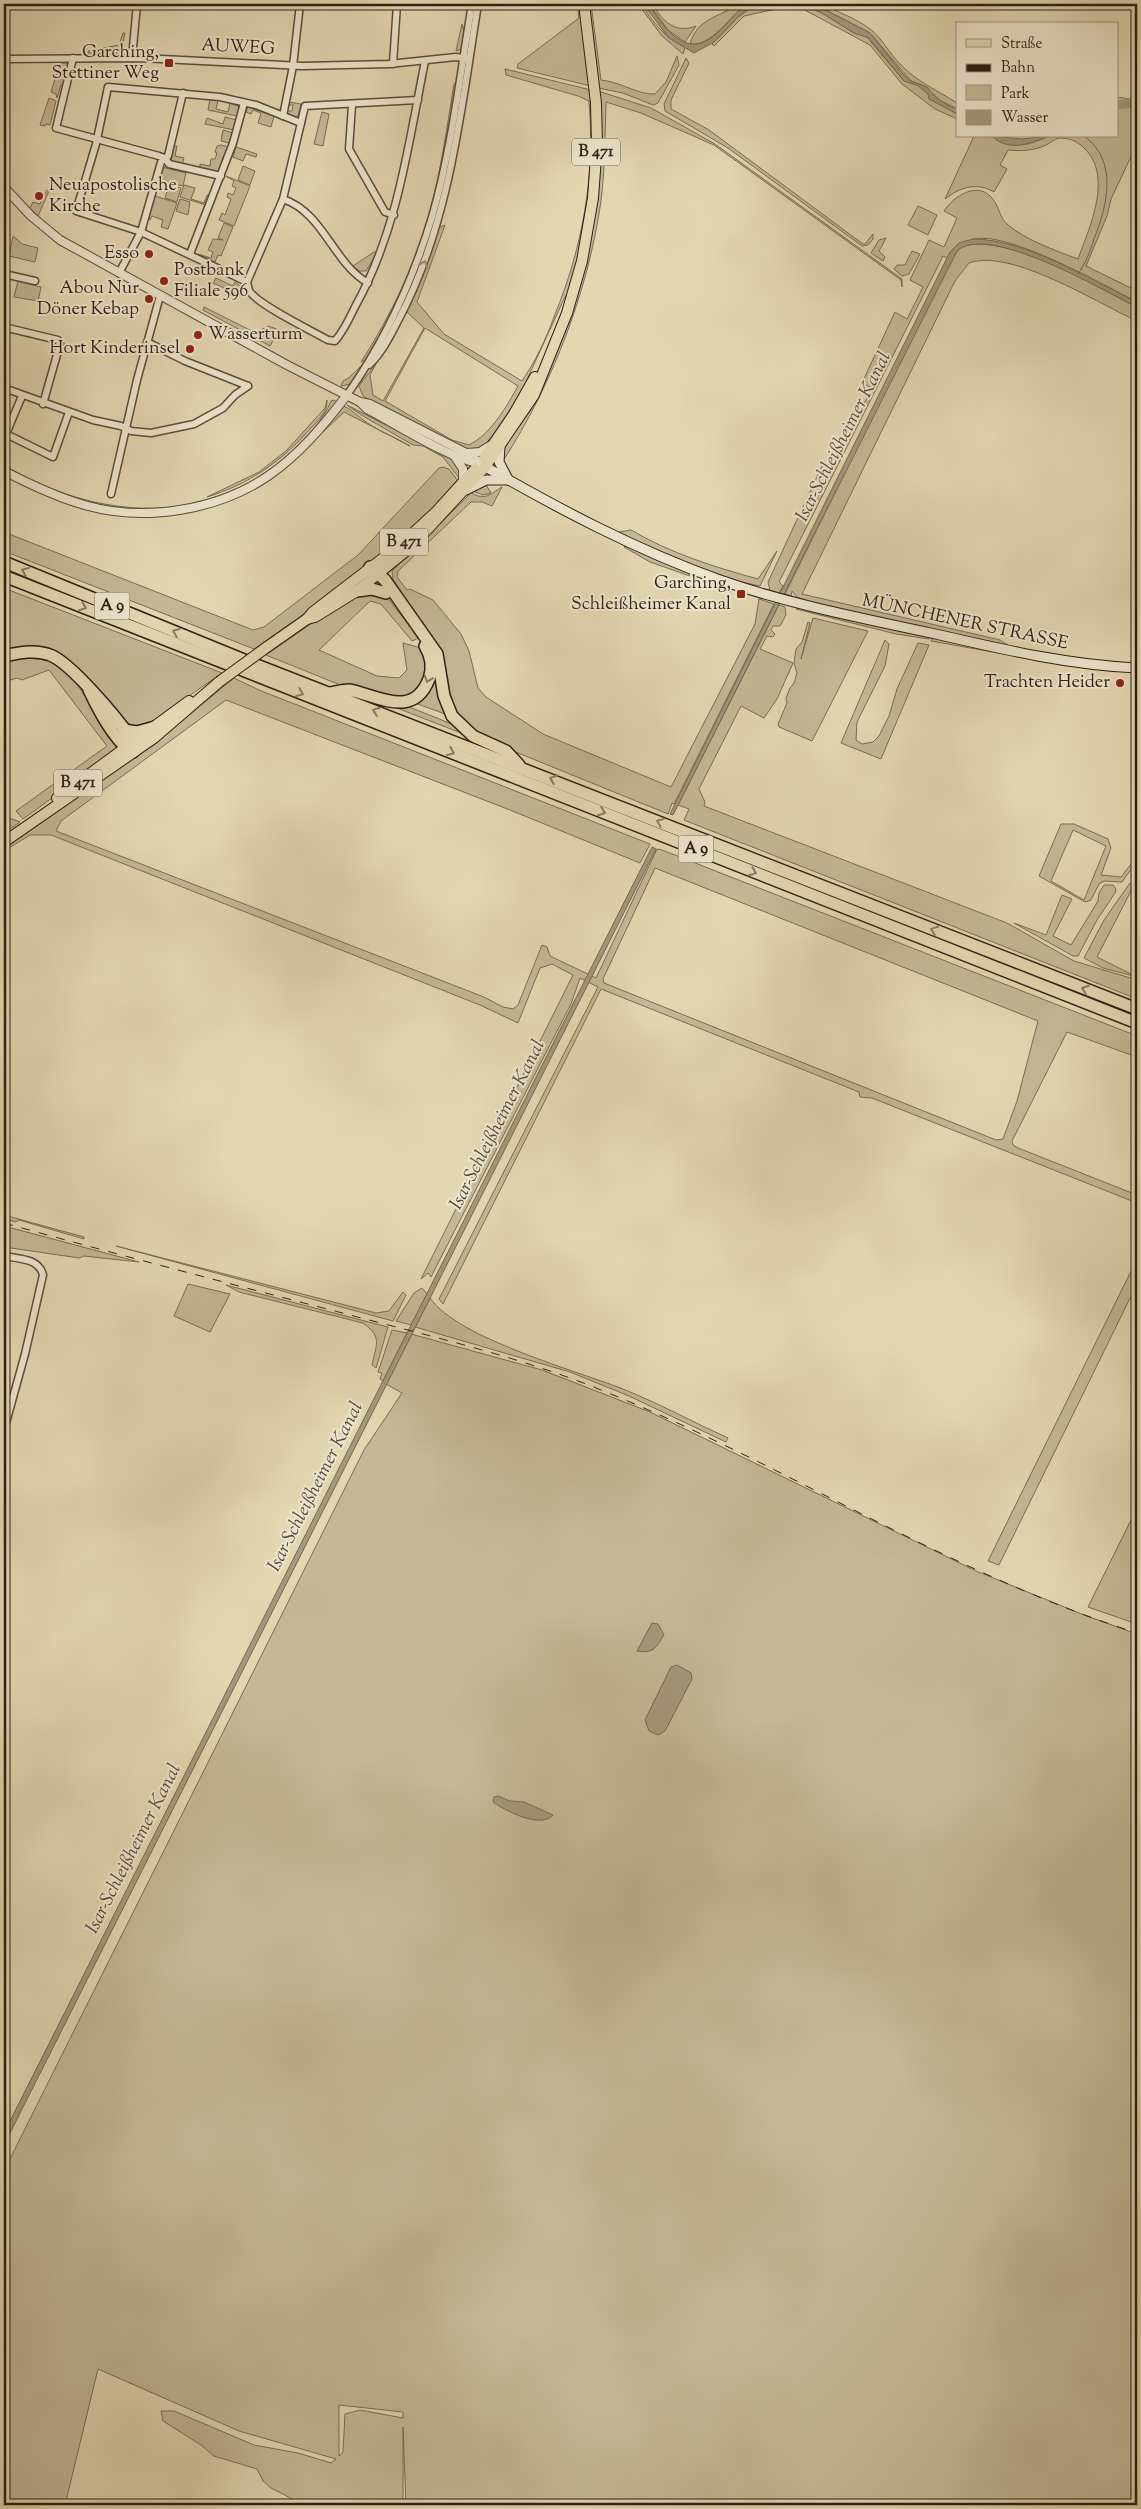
<svg xmlns="http://www.w3.org/2000/svg" width="1141" height="2509" font-family="'Sorts Mill Goudy',serif">
	<style>
		.green { fill: #c4b897; stroke: #786c56; fill-rule: evenodd }
		.water { fill: #a5987d; stroke: #756853 }
		.lines { fill: none; stroke-linecap: round; stroke-linejoin: round }
		.stream { stroke: #756853; stroke-width: 1 }
		.river { stroke: #a5987d; stroke-width: 9 }
		.minor-casing { stroke: #5a4d3c; stroke-width: 9 }
		.tertiary-casing { stroke: #5a4d3c; stroke-width: 10 }
		.secondary-casing { stroke: #2d1f15; stroke-width: 11 }
		.primary-casing { stroke: #2d1f15; stroke-width: 12 }
		.motorway-casing { stroke: #2d1f15; stroke-width: 14 }
		.minor { stroke: #ede5cd; stroke-width: 6 }
		.tertiary { stroke: #ede5cd; stroke-width: 8 }
		.secondary { stroke: #ede5cd; stroke-width: 9 }
		.primary { stroke: #e3d7b2; stroke-width: 10 }
		.motorway { stroke: #e3d7b2; stroke-width: 11 }
		.rail { stroke: #2d1f15; stroke-width: 1; stroke-dasharray: 9 9; stroke-linecap: butt }
		.primary-bridge-casing { stroke: #2d1f15; stroke-width: 12; stroke-linecap: butt }
		.primary-bridge { stroke: #e3d7b2; stroke-width: 10 }
		.oneway { stroke: #978c7a }
		.oneway2 { stroke: #887b64 }
		.poi-dot { fill: #8f2418; stroke: #ede5cd; stroke-width: 2 }
		.labels { text-anchor: middle; dominant-baseline: central; stroke-width: 4; stroke-linejoin: round; paint-order: stroke }
		.shield { fill: #ede5cd; stroke: #675a4c; stroke-width: 1 }
		.shield-label { font-size: 16px; font-weight: bold; fill: #2d1f15 }
		.street-label { font-size: 18px; fill: #2d1f15; stroke: #ede5cd }
		.poi-label { font-size: 18px; fill: #2d1f15; stroke: #ede5cd; text-anchor: end }
		.water-label { font-size: 19px; font-style: italic; fill: #574939; stroke: #ede5cd }
	</style>
	<rect width="100%" height="100%" fill="#e3d7b2"/>
	<filter id="stains"><feTurbulence type="fractalNoise" baseFrequency=".004" numOctaves="4"/><feColorMatrix values="0 0 0 0 .2 0 0 0 0 .09 0 0 0 0 .02 0 0 0 .5 -.17"/></filter>
	<radialGradient id="worn" r=".72"><stop offset=".6" stop-color="#630" stop-opacity="0"/><stop offset="1" stop-color="#630" stop-opacity=".3"/></radialGradient>
	<g class="green">
		<polygon points="577,4 580,4 591,86 517,68 518,64 579,18"/>
		<path d="M587 4H591L601 80C621 82 638 95 655 94L666 82 677 56 679 65 658 103 653 105 623 93 598 88Z"/>
		<path d="M638 4H643C649 20 669 41 685 47L683 54 662 36Z"/>
		<path d="M649 4H653C662 22 676 34 696 26L685 42 668 30Z"/>
		<path d="M739 4H748C730 15 712 47 690 44 697 18 720 17 739 4Z"/>
		<polygon points="756,4 800,4 822,13 854,33 866,36 904,81 917,85 957,114 957,119 935,109 902,84 870,45 801,8 790,6 744,16 714,46 712,44 738,17"/>
		<path d="M814 4H822C837 12 856 18 870 29 882 38 889 53 900 64 916 81 938 91 957 103V109L941 101 924 86 911 81 870 33Z"/>
		<polygon points="462,24 464,31 461,49 456,51"/>
		<polygon points="123,33 125,33 121,53 88,53 88,51 119,45"/>
		<polygon points="686,58 689,63 671,100 671,109 709,130 863,244 865,244 873,234 873,239 868,245 862,246 728,148 665,111 664,104"/>
		<polygon points="60,63 67,63 69,66 65,86 61,85 57,98 56,94 51,92"/>
		<path d="M505 69 591 90 592 169 578 275 564 299 525 384 500 427 481 449 465 450 363 396 359 386 377 362 370 375 373 395 383 401 424 328 406 311 438 228 445 225 417 302 444 334 522 381C535 362 546 339 554 317 583 246 595 178 589 101L578 96 506 75ZM425 328 518 386C507 406 491 434 469 445L452 440 385 401Z"/>
		<path d="M458 80 432 211 403 292 369 358 361 362C391 315 415 266 430 211 441 170 447 127 454 84Z"/>
		<path d="M598 91 651 108 715 144 902 279V287L901 280 714 145 641 113 606 102C605 135 605 169 601 201 588 292 552 385 503 461L501 452 522 418 585 259Z"/>
		<path d="M1137 93V144L1111 199 1107 216 1086 266 1137 291V302C1103 285 1009 231 974 239 965 241 951 250 947 258L943 256 779 582 783 586 779 593 770 591 768 582 823 464 831 468 872 388 862 383 895 312 907 319 923 287 910 280 929 240 944 247 957 218 944 211C953 197 977 180 992 198 999 206 1000 219 1008 225 1026 240 1056 251 1078 259 1090 226 1114 175 1083 147 1076 141 1070 138 1059 138 1054 139 1051 143 1046 145 1034 151 1021 151 1008 150L1000 165 1007 169 994 192C977 182 960 187 945 199L974 136H992L998 141 1028 144 1050 136H1117V97L1129 99Z"/>
		<polygon points="49,98 56,101 50,125 46,124 45,126 40,125"/>
		<polygon points="210,99 218,100 216,109 228,112 230,103 240,107 237,116 208,110"/>
		<polygon points="289,102 301,104 298,116 293,117 287,114 287,111 292,111 293,105 289,105"/>
		<polygon points="248,107 274,116 271,127 258,123 261,113 253,110 251,114 246,112"/>
		<polygon points="322,112 329,114 323,146 314,144"/>
		<polygon points="225,117 237,120 234,130 205,124 207,118 223,124"/>
		<polygon points="223,130 233,133 230,143 221,141"/>
		<polygon points="221,145 229,147 218,172 200,168 200,164 210,166 211,159 215,159 217,153 215,152 217,146"/>
		<polygon points="174,146 177,146 175,156 184,158 182,165 171,161"/>
		<polygon points="236,147 257,154 256,157 246,154 243,161 233,157"/>
		<polygon points="243,166 255,171 250,185 238,180"/>
		<polygon points="162,167 186,173 183,186 159,180"/>
		<polygon points="226,176 250,186 234,226 219,220 222,213 225,215 231,199 227,197 228,193 233,195 236,188 232,186 234,181"/>
		<polygon points="169,185 181,188 177,202 165,198"/>
		<polygon points="184,185 195,188 191,199 204,203 207,195 209,196 206,205 180,197"/>
		<polygon points="47,190 49,191 38,216 30,208 33,202 40,204"/>
		<polygon points="155,196 177,203 168,229 161,227 163,220 152,216 150,220 148,219"/>
		<polygon points="180,199 190,202 188,215 176,211"/>
		<polygon points="918,206 937,215 928,235 908,225"/>
		<polygon points="224,223 233,227 221,256 218,255 215,262 198,254 211,258 213,252 208,250 213,239 223,240 218,238"/>
		<polygon points="13,236 22,244 38,248 35,262 9,256"/>
		<polygon points="886,238 879,251 885,257 883,261 871,253 879,240"/>
		<path d="M974 244C1026 243 1090 284 1137 307V321C1097 303 1011 248 969 263L955 281 802 594 1000 640 1008 645 816 605 797 597 792 591 791 596 785 594 951 258 961 247Z"/>
		<polygon points="912,251 920,254 909,274 902,276 894,269 897,265 905,265"/>
		<polygon points="374,252 377,253 366,271 359,271 353,266"/>
		<polygon points="216,278 233,286 235,282 243,288 240,295 213,283"/>
		<polygon points="18,281 41,287 38,301 14,297"/>
		<polygon points="204,307 256,333 260,334 263,328 266,330 268,326 279,330 270,346 203,310"/>
		<path d="M367 362 351 384 341 386 343 381C353 377 357 367 367 362Z"/>
		<path d="M327 400C328 412 318 421 310 429 281 462 249 484 207 497L259 472 286 451 325 408Z"/>
		<path d="M334 400 337 402C323 421 307 441 290 456 235 505 142 525 73 500 49 491 27 479 4 468V465C94 520 212 530 292 451 307 436 323 421 331 401Z"/>
		<polygon points="347,405 452,459 460,469 459,478 443,457 423,446 413,445 363,416"/>
		<path d="M343 406C352 409 355 414 362 419 376 430 395 437 410 446L344 412 302 452Z"/>
		<polygon points="443,467 449,469 459,482 407,535 331,595 254,649 4,551 4,532 253,630 264,627 358,555 439,468"/>
		<polygon points="485,483 491,493 483,495 475,492"/>
		<path d="M502 487 492 506 482 502H471L398 571 397 577 407 590 410 589 433 600 461 634 469 651 478 688 486 697 543 734 671 787 755 624 759 599 774 604 674 804 672 803 668 814 496 744 460 719 451 705 443 658 393 579 392 571 471 493C486 501 490 494 502 487Z"/>
		<path d="M631 530C670 553 714 567 758 579L777 551 760 586 732 580 700 568 618 534 619 532Z"/>
		<polygon points="628,545 688,571 690,576 650,562 624,547"/>
		<path d="M4 588 222 673 143 728 129 729C114 712 74 656 54 652 38 650 20 653 4 653Z"/>
		<polygon points="364,593 386,596 419,638 412,641 381,604 370,601 319,650 377,676 399,678 407,670 403,643 425,649 428,657 424,684 405,699 360,693 266,655 334,608"/>
		<polygon points="779,605 785,607 786,615 780,626 773,626 771,630 775,634 773,637 767,636 760,649 793,663 777,699 764,718 741,706 699,789 705,802 704,806 1007,923 1074,961 1137,980 1137,999 684,820 689,809 678,805"/>
		<polygon points="799,607 928,636 929,639 896,634 796,609"/>
		<polygon points="813,618 868,631 812,741 779,727 778,724 787,703 786,698 790,688 794,683 797,673 794,663 796,649 802,642 808,622 810,623 801,659"/>
		<polygon points="933,637 1004,653 1004,654 931,641"/>
		<polygon points="885,640 889,644 885,666 857,722 856,740 862,744 873,742 879,736 889,716 897,689 918,643 929,645 881,759 841,743"/>
		<path d="M33 656C40 658 49 659 56 662 70 669 103 724 115 740L116 747 106 759 23 819 16 811 107 746 49 670 22 680 17 678 4 682V658Z"/>
		<polygon points="434,663 445,714 415,703"/>
		<path d="M234 678 259 690 650 844 640 863 510 810 226 700 61 821 56 831 484 997 503 1007 513 1009 518 1005 542 945 547 947 550 956 596 978 657 849 662 850 1137 1036V1057L1067 1032 1012 1141 1013 1145 1018 1148 1137 1195V1203L872 1098 860 1097 859 1092 601 989 443 1304 439 1299 598 987 580 978 571 1004 434 1271 431 1277 428 1273 421 1279 573 975 552 964 540 968 518 1023 480 1005 51 835H30L4 851V848L173 728ZM655 868 1038 1021 1017 1101 1003 1139 996 1140 604 983 603 979Z"/>
		<polygon points="409,707 452,724 462,731 461,733 397,708"/>
		<polygon points="7,817 20,822 4,833 4,823 7,820"/>
		<polygon points="636,817 1100,999 1098,1003 634,820"/>
		<path d="M1061 824H1074L1108 839 1111 848 1101 875 1121 877 1135 859 1137 861 1122 882 1104 881 1099 884 1091 900 1085 902 1039 876ZM1073 830 1106 846 1084 900 1051 881Z"/>
		<polygon points="1130,883 1134,885 1097,957 1137,977 1103,968 1084,958 1104,920"/>
		<polygon points="1104,885 1113,885 1116,889 1115,893 1097,920 1078,956 1073,956 1014,923 1046,935 1062,895 1072,899 1053,936 1071,945 1098,901 1099,893"/>
		<polygon points="4,1215 84,1237 84,1239 19,1220 15,1222 4,1218"/>
		<polygon points="4,1226 139,1262 84,1256 79,1258 4,1247"/>
		<polygon points="116,1246 376,1313 389,1311 403,1292 406,1295 393,1321"/>
		<polygon points="1137,1259 1137,1284 999,1565 988,1561"/>
		<polygon points="188,1284 230,1294 210,1332 174,1316"/>
		<path d="M226 1285 388 1327 376 1368 372 1365C376 1345 383 1337 363 1323L239 1292Z"/>
		<polygon points="422,1288 427,1294 411,1325 396,1321 414,1293"/>
		<path d="M430 1298C458 1339 579 1371 628 1391 662 1405 695 1423 728 1438L726 1442 629 1396 570 1372 415 1327Z"/>
		<polygon points="392,1330 407,1333 383,1381 380,1379 382,1373 378,1372"/>
		<path d="M411 1334 542 1370 650 1412 976 1571 1084 1615 1137 1634V2505H406L403 2427V2505H304L271 2488 263 2481 257 2469 214 2456 201 2445 163 2421 161 2411H174L254 2445 298 2453 331 2463 336 2459 239 2431 98 2369 65 2505H4V2171L364 1450 402 1393 386 1384ZM339 2405 403 2412V2418L360 2410 345 2414 343 2452 339 2456Z"/>
		<polygon points="1137,1508 1137,1624 1088,1607"/>
	</g>
	<g class="water">
		<path d="M643 4H649C660 23 683 56 708 40 721 32 731 17 742 8L748 4H756L738 17 714 42 694 53 669 38Z"/>
		<path d="M800 4H814L870 33 903 74 911 81 927 87C935 98 944 104 957 109V114L929 99 928 94 917 85 904 81 869 38 854 33 822 13Z"/>
		<path d="M992 136 1021 139 1050 136C1031 143 1009 153 992 136Z"/>
		<path d="M973 239C1025 239 1090 279 1137 302V307C1104 291 987 222 957 251L673 815 670 814 950 252 959 243Z"/>
		<polygon points="652,847 656,849 4,2145 4,2133"/>
		<path d="M652 1623 658 1624 664 1635C656 1648 653 1654 637 1651Z"/>
		<polygon points="677,1665 691,1673 692,1679 665,1731 658,1735 649,1731 645,1720 671,1667"/>
		<path d="M498 1796 510 1801 524 1802 553 1815C540 1829 506 1811 493 1802L494 1797Z"/>
	</g>
	<g class="lines">
		<path class="stream" d="M1078 274C1086 263 1090 251 1094 239 1107 206 1119 161 1084 136"/>
		<polyline class="river" points="1117,105 1137,103"/>
		<defs>
			<g id="minor">
				<polyline points="73,58 56,128 159,156 165,158 169,164 221,176"/>
				<polyline points="132,58 137,4"/>
				<polyline points="4,59 142,58 302,66 389,64 456,57 469,59"/>
				<polyline points="393,64 397,4"/>
				<polyline points="352,105 349,149 385,212 394,215"/>
				<polyline points="283,116 293,66 300,4"/>
				<path d="M301 123 256 105 220 97 108 87 96 144 76 211 141 232 247 282C248 285 248 288 249 290 254 303 314 332 328 340L335 341C344 331 350 317 356 305 398 229 408 146 425 61"/>
				<path d="M283 199C324 213 333 263 368 283"/>
				<polyline points="190,254 233,143 244,103"/>
				<polyline points="119,273 141,232 161,162 168,156 183,93"/>
				<polyline points="4,274 35,281"/>
				<polyline points="247,282 283,199 305,106 418,100"/>
				<polyline points="4,327 58,340 60,344 43,404"/>
				<polyline points="147,342 185,361 248,386"/>
				<path d="M369 365C383 352 391 334 400 317 450 221 461 110 478 4"/>
				<polyline points="4,388 93,420 121,426 131,431 151,433 194,424 223,408 235,395 248,386"/>
				<path d="M347 395C385 341 413 280 432 217 452 148 460 75 472 4"/>
				<polyline points="4,433 53,457 69,412"/>
				<polyline points="6,434 22,396"/>
				<polyline points="111,494 137,380 160,296"/>
				<path d="M4 1256C19 1259 39 1258 43 1275L25 1354 4 1430"/>
			</g>
			<g id="tertiary">
				<polyline points="4,187 31,216 60,240 287,365 360,402 370,404 472,456 479,463"/>
				<path d="M360 402 367 409C394 423 452 460 479 463"/>
				<polyline points="467,453 480,452 491,445"/>
				<polyline points="455,457 463,469 463,483"/>
				<path d="M4 471C31 485 58 498 88 506 146 522 218 510 268 476 299 455 324 425 347 395"/>
			</g>
			<g id="secondary">
				<polyline points="500,447 499,462 508,479"/>
				<path d="M479 463C557 508 636 550 720 580 792 605 867 619 940 635 1005 650 1070 665 1137 668"/>
				<polyline points="466,490 486,480 508,480"/>
			</g>
			<g id="primary">
				<polyline points="484,458 514,414 535,377"/>
				<polyline points="307,619 315,617 357,591 412,546 485,467 534,395 567,313 582,261 593,198 597,143 596,103 584,4"/>
				<polyline points="267,647 307,619 313,612 399,546 435,513 475,469"/>
				<polyline points="57,798 189,701"/>
				<polyline points="4,842 154,738 219,682"/>
			</g>
			<g id="motorway">
				<polyline points="4,562 254,664 1137,1009"/>
				<polyline points="370,567 385,580 437,654 444,696 452,716 473,736 506,751 519,765"/>
				<polyline points="4,576 1137,1023"/>
				<polyline points="357,591 372,589 386,593"/>
				<path d="M4 656C18 653 35 649 50 655 70 662 117 718 130 737 133 742 133 747 133 752 115 743 98 709 89 690"/>
				<path d="M330 693C336 692 343 690 349 690 377 695 413 720 429 679 433 668 431 656 425 646"/>
				<polyline points="124,730 137,732 155,727"/>
			</g>
		</defs>
		<use href="#minor" class="minor-casing"/>
		<use href="#tertiary" class="tertiary-casing"/>
		<use href="#secondary" class="secondary-casing"/>
		<use href="#primary" class="primary-casing"/>
		<use href="#motorway" class="motorway-casing"/>
		<use href="#minor" class="minor"/>
		<use href="#tertiary" class="tertiary"/>
		<use href="#secondary" class="secondary"/>
		<use href="#primary" class="primary"/>
		<use href="#motorway" class="motorway"/>
		<path class="rail" d="M4 1223C119 1255 235 1285 350 1315 437 1338 524 1358 606 1392 786 1465 951 1574 1137 1633"/>
		<defs>
			<polyline id="primary-bridge" points="219,682 267,647"/>
		</defs>
		<use href="#primary-bridge" class="primary-bridge-casing"/>
		<use href="#primary-bridge" class="primary-bridge"/>
	</g>
	<defs><path id="oneway-chevron" d="M-2-3.5L2.5 0L-2 3.5" fill="none" stroke-width="1.6" stroke-linecap="round" stroke-linejoin="round" transform="scale(1.25)"/></defs>
	<use class="oneway" href="#oneway-chevron" transform="translate(424 264) rotate(-69)"/>
	<g class="oneway2">
		<use href="#oneway-chevron" transform="translate(25 571) rotate(-158)"/>
		<use href="#oneway-chevron" transform="translate(83 607) rotate(21)"/>
		<use href="#oneway-chevron" transform="translate(176 632) rotate(-158)"/>
		<use href="#oneway-chevron" transform="translate(428 679) rotate(109)"/>
		<use href="#oneway-chevron" transform="translate(300 693) rotate(22)"/>
		<use href="#oneway-chevron" transform="translate(376 711) rotate(-159)"/>
		<use href="#oneway-chevron" transform="translate(451 752) rotate(22)"/>
		<use href="#oneway-chevron" transform="translate(553 779) rotate(-159)"/>
		<use href="#oneway-chevron" transform="translate(602 812) rotate(21)"/>
		<use href="#oneway-chevron" transform="translate(660 822) rotate(-158)"/>
		<use href="#oneway-chevron" transform="translate(753 872) rotate(21)"/>
		<use href="#oneway-chevron" transform="translate(934 930) rotate(-159)"/>
		<use href="#oneway-chevron" transform="translate(1085 989) rotate(-159)"/>
	</g>
	<g class="poi-dot">
		<rect x="164" y="58" width="10" height="10" rx="2.5"/>
		<circle cx="39" cy="196" r="5"/>
		<circle cx="149" cy="254" r="5"/>
		<circle cx="164" cy="281" r="5"/>
		<circle cx="149" cy="299" r="5"/>
		<circle cx="198" cy="335" r="5"/>
		<circle cx="190" cy="349" r="5"/>
		<rect x="736" y="589" width="10" height="10" rx="2.5"/>
		<circle cx="1120" cy="683" r="5"/>
	</g>
	<g class="labels">
		<g class="shield">
			<rect x="572" y="138.5" width="48" height="27" rx="4"/>
			<rect x="380" y="528.5" width="48" height="27" rx="4"/>
			<rect x="94.5" y="592.5" width="35" height="27" rx="4"/>
			<rect x="54" y="769.5" width="48" height="27" rx="4"/>
			<rect x="678.5" y="835.5" width="35" height="27" rx="4"/>
		</g>
		<g class="shield-label">
			<text x="596" y="152">B 471</text>
			<text x="404" y="542">B 471</text>
			<text x="112" y="606">A 9</text>
			<text x="78" y="783">B 471</text>
			<text x="696" y="849">A 9</text>
		</g>
		<g class="street-label">
			<text transform="translate(238 48) rotate(3)">AUWEG</text>
			<text transform="translate(965 623) rotate(12)">MÜNCHENER STRASSE</text>
		</g>
		<g class="poi-label">
			<text x="159" y="53">Garching,<tspan x="159" dy="21">Stettiner Weg</tspan></text>
			<text x="49" y="186" text-anchor="start">Neuapostolische<tspan x="49" dy="21">Kirche</tspan></text>
			<text x="139" y="254">Esso</text>
			<text x="174" y="271" text-anchor="start">Postbank<tspan x="174" dy="21">Filiale 596</tspan></text>
			<text x="139" y="289">Abou Nur<tspan x="139" dy="21">Döner Kebap</tspan></text>
			<text x="208" y="335" text-anchor="start">Wasserturm</text>
			<text x="180" y="349">Hort Kinderinsel</text>
			<text x="731" y="584">Garching,<tspan x="731" dy="21">Schleißheimer Kanal</tspan></text>
			<text x="1110" y="683">Trachten Heider</text>
		</g>
		<g class="water-label">
			<text transform="translate(844 437) rotate(-63)">Isar-Schleißheimer Kanal</text>
			<text transform="translate(498 1125) rotate(-63)">Isar-Schleißheimer Kanal</text>
			<text transform="translate(316 1487) rotate(-63)">Isar-Schleißheimer Kanal</text>
			<text transform="translate(134 1849) rotate(-63)">Isar-Schleißheimer Kanal</text>
		</g>
	</g>
	<rect width="1141" height="2509" fill="none" stroke="#e3d7b2" stroke-width="20"/>
	<rect x="5" y="5" width="1131" height="2499" fill="none" stroke="#2d1f15" stroke-width="2.5"/>
	<rect x="10" y="10" width="1121" height="2489" fill="none" stroke="#2d1f15"/>
	<rect x="956" y="22" width="162" height="115" fill="#ede5cd" stroke="#a09683"/>
	<rect x="966" y="39" width="25" height="8" fill="#e3d7b2" stroke="#a09683"/>
	<text x="1001" y="48" font-size="15" fill="#2d1f15">Straße</text>
	<rect x="966" y="64" width="25" height="8" fill="#2d1f15" stroke="#a09683"/>
	<text x="1001" y="72" font-size="15" fill="#2d1f15">Bahn</text>
	<rect x="966" y="85" width="25" height="15" fill="#c4b897" stroke="#a09683"/>
	<text x="1001" y="98" font-size="15" fill="#2d1f15">Park</text>
	<rect x="966" y="110" width="25" height="15" fill="#a5987d" stroke="#a09683"/>
	<text x="1001" y="122" font-size="15" fill="#2d1f15">Wasser</text>
	<rect width="100%" height="100%" filter="url(#stains)"/>
	<rect width="100%" height="100%" fill="url(#worn)"/>
</svg>
